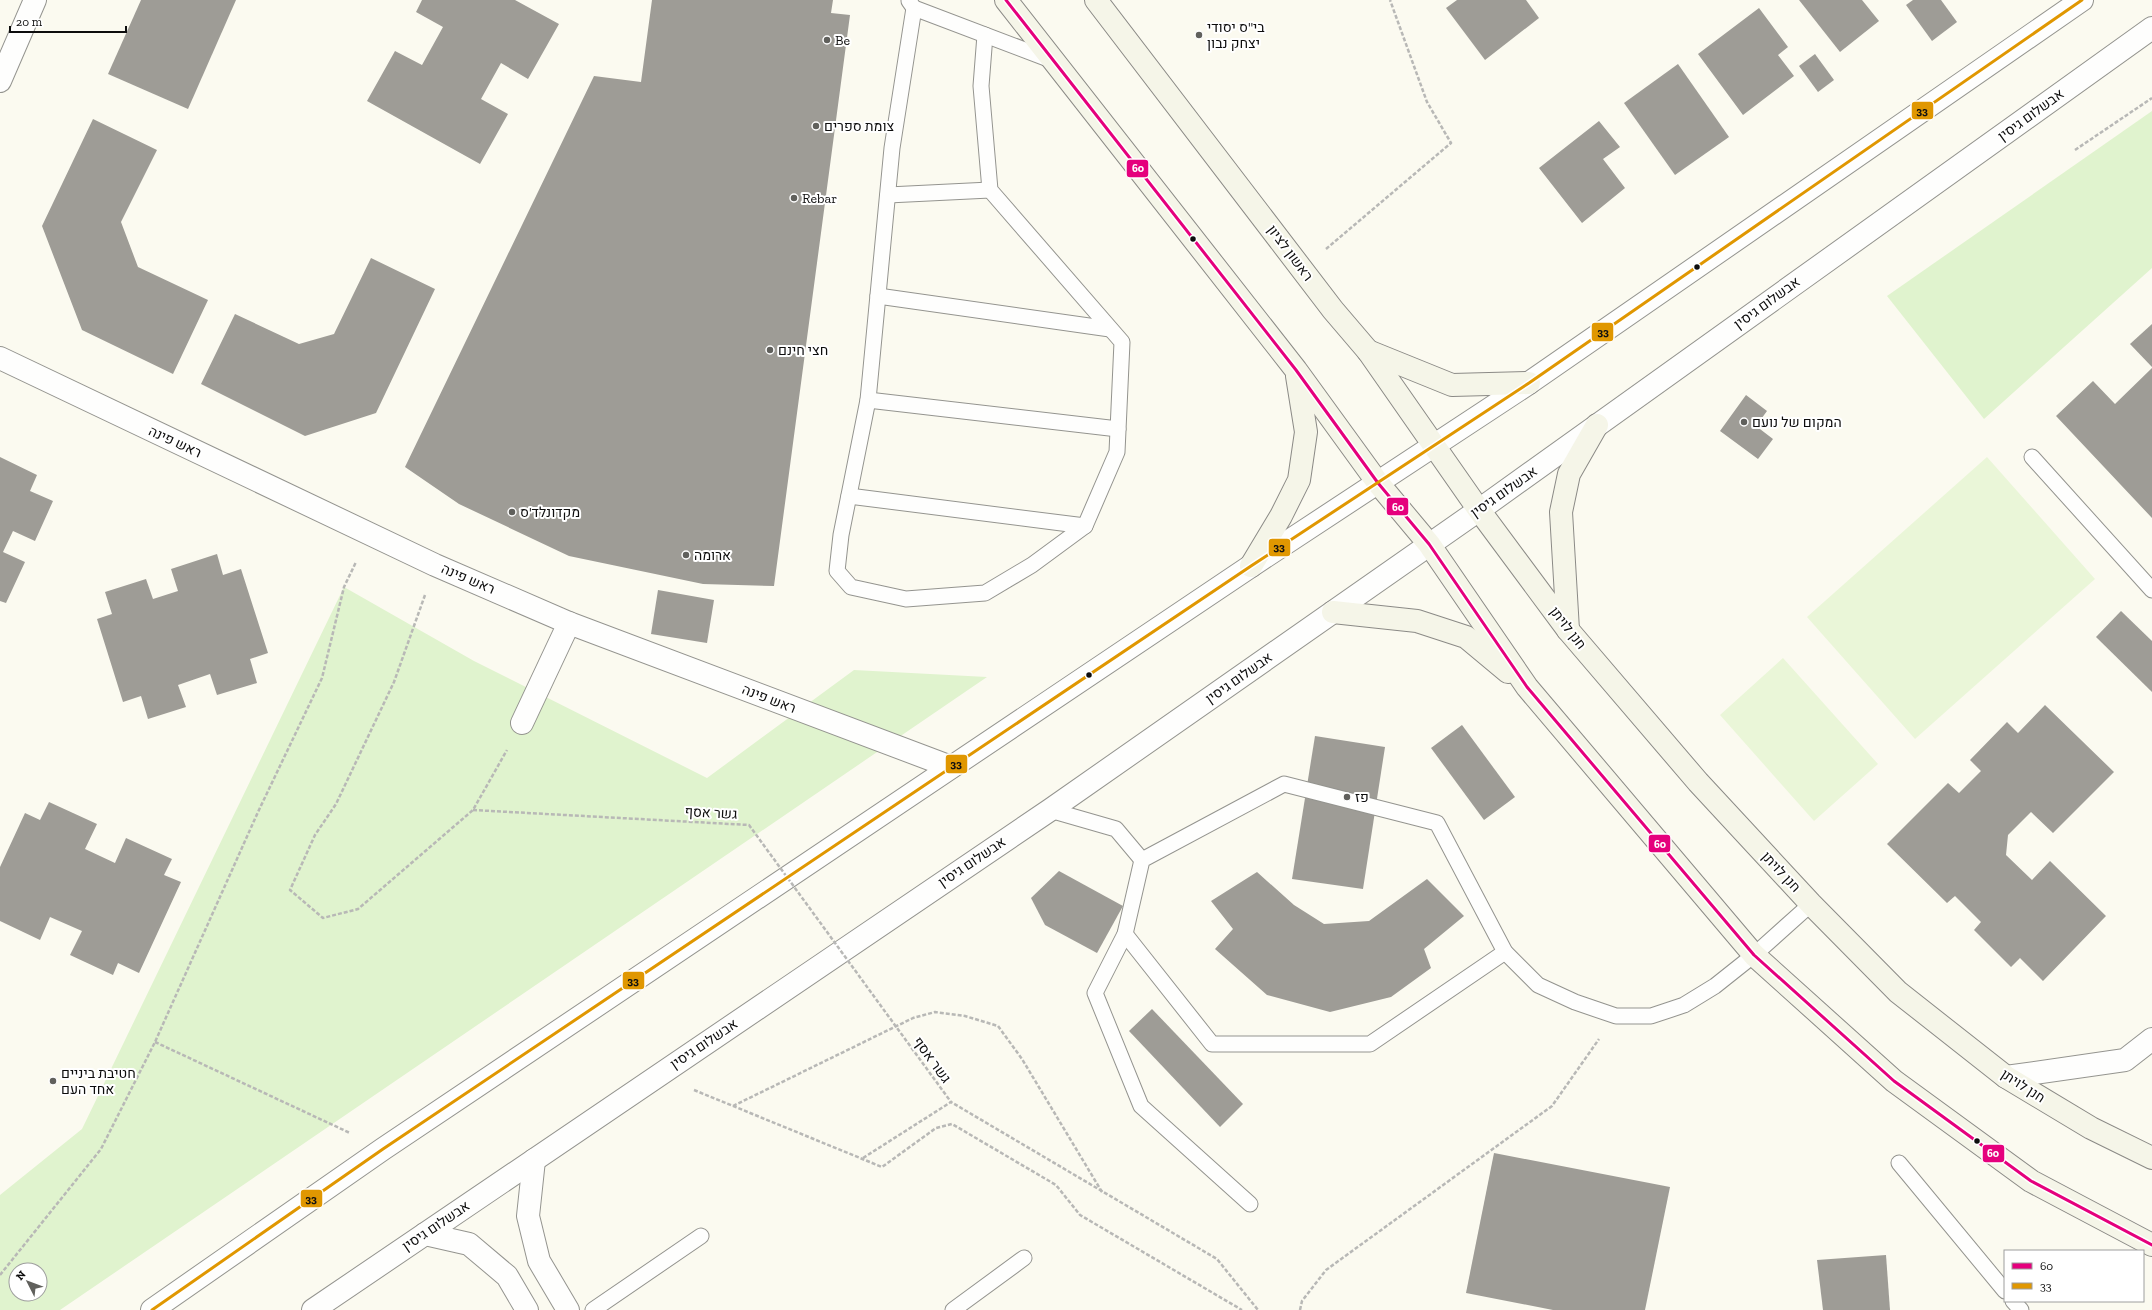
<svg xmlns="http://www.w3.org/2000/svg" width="2152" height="1310" font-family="'Zilla Slab',Heebo,serif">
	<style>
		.green { fill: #e0f3ce; fill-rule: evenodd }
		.pitch { fill: #eaf6d8 }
		.building { fill: #9e9c96 }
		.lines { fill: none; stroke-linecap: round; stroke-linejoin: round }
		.service-casing { stroke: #94948f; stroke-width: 17 }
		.pedestrian-casing { stroke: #94948f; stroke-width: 24 }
		.minor-casing { stroke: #94948f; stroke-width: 24 }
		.tertiary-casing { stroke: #94948f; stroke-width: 24 }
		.secondary-casing { stroke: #8b8a86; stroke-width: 24 }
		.path { stroke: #b8b8b6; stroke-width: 2.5; stroke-dasharray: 4 2; stroke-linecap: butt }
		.service { stroke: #fefefd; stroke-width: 15 }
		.pedestrian { stroke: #fefefd; stroke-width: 22 }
		.minor { stroke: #fefefd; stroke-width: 22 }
		.tertiary { stroke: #fefefd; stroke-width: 22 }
		.secondary { stroke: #f5f5e8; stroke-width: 22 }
		.path-bridge { stroke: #b8b8b6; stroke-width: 2.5; stroke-dasharray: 4 2; stroke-linecap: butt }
		.bus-1-casing { stroke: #fff; stroke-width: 6 }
		.bus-2-casing { stroke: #fff; stroke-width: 6 }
		.bus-1 { stroke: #e5007d; stroke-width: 3 }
		.bus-2 { stroke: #e09701; stroke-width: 3 }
		.poi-dot { fill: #60605c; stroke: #fff; stroke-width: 1.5 }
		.bus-dot { fill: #0d0d0d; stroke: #fff; stroke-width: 1.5 }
		.labels { text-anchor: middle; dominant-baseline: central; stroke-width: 4; stroke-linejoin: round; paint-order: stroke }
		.poi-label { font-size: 14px; fill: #0d0d0d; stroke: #fff; text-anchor: start }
		.street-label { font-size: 14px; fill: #0d0d0d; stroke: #fff }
		.line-badge { stroke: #fff; stroke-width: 1.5 }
		.badge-label { font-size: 11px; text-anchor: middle; font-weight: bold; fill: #fff }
		.pale-badge-label { font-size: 11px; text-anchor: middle; font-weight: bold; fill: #111 }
	</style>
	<rect width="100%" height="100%" fill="#fbfaf0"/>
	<g class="green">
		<polygon points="2152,111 2152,268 1984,419 1887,296"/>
		<path d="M344 587 474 661 707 778 854 670 987 677 60 1310H0V1195L82 1129ZM16 1270H40V1294H16Z"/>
	</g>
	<g class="pitch">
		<polygon points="1987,457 2095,579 1915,739 1807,617"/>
		<polygon points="1783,658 1878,764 1814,821 1720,715"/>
	</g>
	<g class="building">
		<polygon points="141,0 236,0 188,109 108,74"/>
		<polygon points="422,0 515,0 559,24 528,79 501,63 481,99 508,114 480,164 367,101 395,51 422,65 443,27 416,12"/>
		<polygon points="652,0 833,0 831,13 850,15 774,586 703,584 569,556 459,504 405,467 594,76 641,82"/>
		<polygon points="1457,0 1526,0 1539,18 1485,60 1446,8"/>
		<polygon points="1799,0 1862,0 1879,21 1840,52"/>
		<polygon points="1913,0 1941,0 1957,22 1932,41 1906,5"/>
		<polygon points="1759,8 1788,47 1778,55 1794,76 1743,115 1698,54"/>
		<polygon points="1815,54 1834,80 1818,92 1799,66"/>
		<polygon points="1678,64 1729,137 1675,175 1624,103"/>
		<polygon points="93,119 157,150 121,222 138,267 208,300 173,374 82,330 42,226"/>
		<polygon points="1599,121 1620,147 1603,159 1625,188 1582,223 1539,168"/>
		<polygon points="371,258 435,289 376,413 305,436 201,384 235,314 299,344 334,334"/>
		<polygon points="2152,324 2152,367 2130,344"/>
		<polygon points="2152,368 2152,518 2056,416 2093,381 2115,404"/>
		<polygon points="1746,395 1767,411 1756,426 1773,439 1758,459 1720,431"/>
		<polygon points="0,457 37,475 30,491 53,501 35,541 13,531 3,552 25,562 6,603 0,601"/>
		<polygon points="217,554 223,575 241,569 268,653 250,659 257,683 217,695 210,674 178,685 186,707 148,719 141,696 123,702 97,619 112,614 105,592 146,579 153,599 178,591 171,569"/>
		<polygon points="658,590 714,600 707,643 651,634"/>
		<polygon points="2121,611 2152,641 2152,692 2096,637"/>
		<polygon points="2045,705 2114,772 2053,833 2031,812 2008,835 2006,855 2032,880 2050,861 2106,916 2043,981 2020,958 2011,967 1974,930 1981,922 1955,896 1947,903 1887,844 1948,783 1959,793 1981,771 1970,760 2007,722 2018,733"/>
		<polygon points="1462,725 1515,797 1484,820 1431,748"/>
		<polygon points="1315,736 1385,747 1363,889 1292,879"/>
		<polygon points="49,802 97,824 85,849 115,863 126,838 172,859 164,875 181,882 139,973 118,963 113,975 70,955 82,931 50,917 40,940 0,921 0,867 25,813 40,820"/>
		<polygon points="1059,871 1123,906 1097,953 1045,925 1031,898"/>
		<polygon points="1257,872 1294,905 1324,924 1369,921 1427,879 1464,916 1424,949 1431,968 1391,997 1330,1012 1267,995 1215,949 1233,929 1211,901"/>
		<polygon points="1152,1009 1243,1104 1220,1127 1129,1031"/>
		<polygon points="1494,1153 1670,1187 1645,1310 1553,1310 1466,1293"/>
		<polygon points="1886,1255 1890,1310 1823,1310 1817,1260"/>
	</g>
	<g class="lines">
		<defs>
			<g id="service">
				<polyline points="909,1 914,8 1051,60"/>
				<polyline points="914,8 892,148 868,400 841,535 837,571 851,587 906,599 985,593 1032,565 1085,526 1117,452 1122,342 990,190 981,86 985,35"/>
				<polyline points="888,195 990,190"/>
				<polyline points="878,296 1110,329"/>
				<polyline points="868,400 1118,429"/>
				<polyline points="2032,457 2152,590"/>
				<polyline points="849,496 1085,526"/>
				<polyline points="1050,810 1116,829 1142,860"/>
				<polyline points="1125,934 1212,1044 1370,1044 1505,952"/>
				<polyline points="1899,1163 2005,1291"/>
				<polyline points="1250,1204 1141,1106 1095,993 1125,934 1142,860 1284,784 1437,823 1505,952 1538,985 1575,1002 1616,1016 1651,1016 1684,1005 1715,986 1754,955 1811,904"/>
				<polyline points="2013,1301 2021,1310"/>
				<polyline points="593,1310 701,1236"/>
				<polyline points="953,1310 1024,1258"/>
			</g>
			<g id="pedestrian">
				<polyline points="0,358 435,565 569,623 951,767"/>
				<polyline points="522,723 569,623"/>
			</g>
			<g id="minor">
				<polyline points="0,81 35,0"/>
				<polyline points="2006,1077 2125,1060 2152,1039"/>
				<polyline points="534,1160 528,1216 539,1261 568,1310"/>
				<polyline points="425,1234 469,1244 507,1276 527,1310"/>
			</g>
			<g id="tertiary">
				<polyline points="152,1310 383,1149 1251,566 1529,383 2082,0"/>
				<polyline points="313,1310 1050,810 1479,510 2152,28"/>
			</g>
			<g id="secondary">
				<polyline points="1006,0 1296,370 1378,483 1429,544 1527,687 1754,955 1894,1081 2031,1181 2152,1245"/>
				<polyline points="1096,0 1333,310 1368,351 1479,510 1568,630 1698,782 1811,904 1898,992 2006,1077 2091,1128 2152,1158"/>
				<polyline points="1368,351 1452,385 1529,383"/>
				<polyline points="1251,566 1281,516 1299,480 1306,432 1297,376"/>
				<polyline points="1333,612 1417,621 1466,637 1508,672"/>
				<polyline points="1568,630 1561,512 1569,474 1597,425"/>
			</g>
		</defs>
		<use href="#service" class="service-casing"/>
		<use href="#pedestrian" class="pedestrian-casing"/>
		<use href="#minor" class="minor-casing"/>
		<use href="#tertiary" class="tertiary-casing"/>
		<use href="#secondary" class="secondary-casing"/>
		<g class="path">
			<polyline points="2075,150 2152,98"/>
			<polyline points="1326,249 1451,143 1427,102 1390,0"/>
			<polyline points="425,595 394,682 336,804 315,835 290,890 323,918 358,909 473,810 507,750"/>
			<polyline points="155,1042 350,1133"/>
			<polyline points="694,1090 882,1167 936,1128 952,1124 1056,1185 1080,1215 1242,1310"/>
			<polyline points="733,1106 913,1018 935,1012 965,1016 998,1026 1022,1059 1102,1192"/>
			<polyline points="863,1158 951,1102 1217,1259 1258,1310"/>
			<polyline points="0,1275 101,1149 155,1042 258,812 322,678 344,587 356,562"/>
			<polyline points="1300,1310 1302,1301 1326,1270 1552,1106 1599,1039"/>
		</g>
		<use href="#service" class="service"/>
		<use href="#pedestrian" class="pedestrian"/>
		<use href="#minor" class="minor"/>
		<use href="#tertiary" class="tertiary"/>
		<use href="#secondary" class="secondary"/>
		<polyline class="path-bridge" points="473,810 749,825 951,1102"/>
		<defs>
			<polyline id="bus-1" points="1006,0 1296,370 1378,483 1429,544 1527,687 1754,955 1894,1081 2031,1181 2152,1245"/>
			<polyline id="bus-2" points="152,1310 383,1149 1251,566 1529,383 2082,0"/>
		</defs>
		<use href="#bus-1" class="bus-1-casing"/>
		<use href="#bus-2" class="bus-2-casing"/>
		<use href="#bus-1" class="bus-1"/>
		<use href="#bus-2" class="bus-2"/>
	</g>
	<g class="poi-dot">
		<circle cx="1199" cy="35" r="4"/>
		<circle cx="827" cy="40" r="4"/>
		<circle cx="816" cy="126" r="4"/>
		<circle cx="794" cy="198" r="4"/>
		<circle cx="770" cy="350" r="4"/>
		<circle cx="1744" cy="422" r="4"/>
		<circle cx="512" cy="512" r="4"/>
		<circle cx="686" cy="555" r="4"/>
		<circle cx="1347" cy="797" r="4"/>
		<circle cx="53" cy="1081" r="4"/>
	</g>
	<g class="bus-dot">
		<circle cx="1193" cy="239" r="3.5"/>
		<circle cx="1697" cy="267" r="3.5"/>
		<circle cx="1089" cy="675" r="3.5"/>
		<circle cx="1977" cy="1141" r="3.5"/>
	</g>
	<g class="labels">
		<g class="poi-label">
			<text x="1207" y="27">בי"ס יסודי<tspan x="1207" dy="16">יצחק נבון</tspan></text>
			<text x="835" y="40">Be</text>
			<text x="824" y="126">צומת ספרים</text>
			<text x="802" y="198">Rebar</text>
			<text x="778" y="350">חצי חינם</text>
			<text x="1752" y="422">המקום של נועם</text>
			<text x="520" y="512">מקדונלד'ס</text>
			<text x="694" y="555">ארומה</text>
			<text x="1355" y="797">פז</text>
			<text x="61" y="1073">חטיבת ביניים<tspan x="61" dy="16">אחד העם</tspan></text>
		</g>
		<g class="street-label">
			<text transform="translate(2031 115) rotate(-36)">אבשלום גיסין</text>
			<text transform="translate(1290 253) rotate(53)">ראשון לציון</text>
			<text transform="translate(1767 303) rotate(-36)">אבשלום גיסין</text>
			<text transform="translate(175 442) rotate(25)">ראש פינה</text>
			<text transform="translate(1504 492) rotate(-35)">אבשלום גיסין</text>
			<text transform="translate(468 579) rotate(23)">ראש פינה</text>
			<text transform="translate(1568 628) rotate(52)">חנן לויתן</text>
			<text transform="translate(1239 678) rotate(-35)">אבשלום גיסין</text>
			<text transform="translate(769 699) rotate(21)">ראש פינה</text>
			<text transform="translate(711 813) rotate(3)">גשר אסף</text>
			<text transform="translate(972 862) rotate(-34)">אבשלום גיסין</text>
			<text transform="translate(1781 872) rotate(47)">חנן לויתן</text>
			<text transform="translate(704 1044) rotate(-34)">אבשלום גיסין</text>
			<text transform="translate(932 1060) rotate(54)">גשר אסף</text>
			<text transform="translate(2023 1086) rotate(33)">חנן לויתן</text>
			<text transform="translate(436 1226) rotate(-34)">אבשלום גיסין</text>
		</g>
	</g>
	<g class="line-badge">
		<rect x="1911" y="101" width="23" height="19" rx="4" fill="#e09701"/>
		<rect x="1126" y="159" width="23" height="19" rx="4" fill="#e5007d"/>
		<rect x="1591" y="322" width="23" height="20" rx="4" fill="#e09701"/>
		<rect x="1386" y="497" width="23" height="19" rx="4" fill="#e5007d"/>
		<rect x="1268" y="538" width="23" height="19" rx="4" fill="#e09701"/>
		<rect x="945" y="754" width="23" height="20" rx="4" fill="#e09701"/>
		<rect x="1648" y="834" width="23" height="19" rx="4" fill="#e5007d"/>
		<rect x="622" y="971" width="23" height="19" rx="4" fill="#e09701"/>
		<rect x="1982" y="1144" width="23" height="19" rx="4" fill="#e5007d"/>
		<rect x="300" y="1189" width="23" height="19" rx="4" fill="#e09701"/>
	</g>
	<g class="badge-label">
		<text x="1138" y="172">60</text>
		<text x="1398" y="511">60</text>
		<text x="1660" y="848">60</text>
		<text x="1993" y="1157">60</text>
	</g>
	<g class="pale-badge-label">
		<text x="1922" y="115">33</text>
		<text x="1603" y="336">33</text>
		<text x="1279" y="551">33</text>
		<text x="956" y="768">33</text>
		<text x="633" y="985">33</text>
		<text x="311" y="1203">33</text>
	</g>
	<rect x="2004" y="1250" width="140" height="52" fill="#ffffff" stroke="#9e9e9e"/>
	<rect x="2012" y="1263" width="20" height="6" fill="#e5007d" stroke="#9e9e9e"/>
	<text x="2040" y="1270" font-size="12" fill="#0d0d0d">60</text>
	<rect x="2012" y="1283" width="20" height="6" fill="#e09701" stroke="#9e9e9e"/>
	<text x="2040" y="1290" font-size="12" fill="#0d0d0d">33</text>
	<g transform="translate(28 1282) rotate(312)"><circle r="19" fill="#ffffff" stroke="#9e9e9e"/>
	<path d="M0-3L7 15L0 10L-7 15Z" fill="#60605c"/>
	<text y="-6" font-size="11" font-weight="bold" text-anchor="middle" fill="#0d0d0d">N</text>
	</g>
	<path d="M10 26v6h116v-6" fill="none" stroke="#0d0d0d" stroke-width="2"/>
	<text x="16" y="26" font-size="12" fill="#0d0d0d" stroke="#ffffff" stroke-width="3" paint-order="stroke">20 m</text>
</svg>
